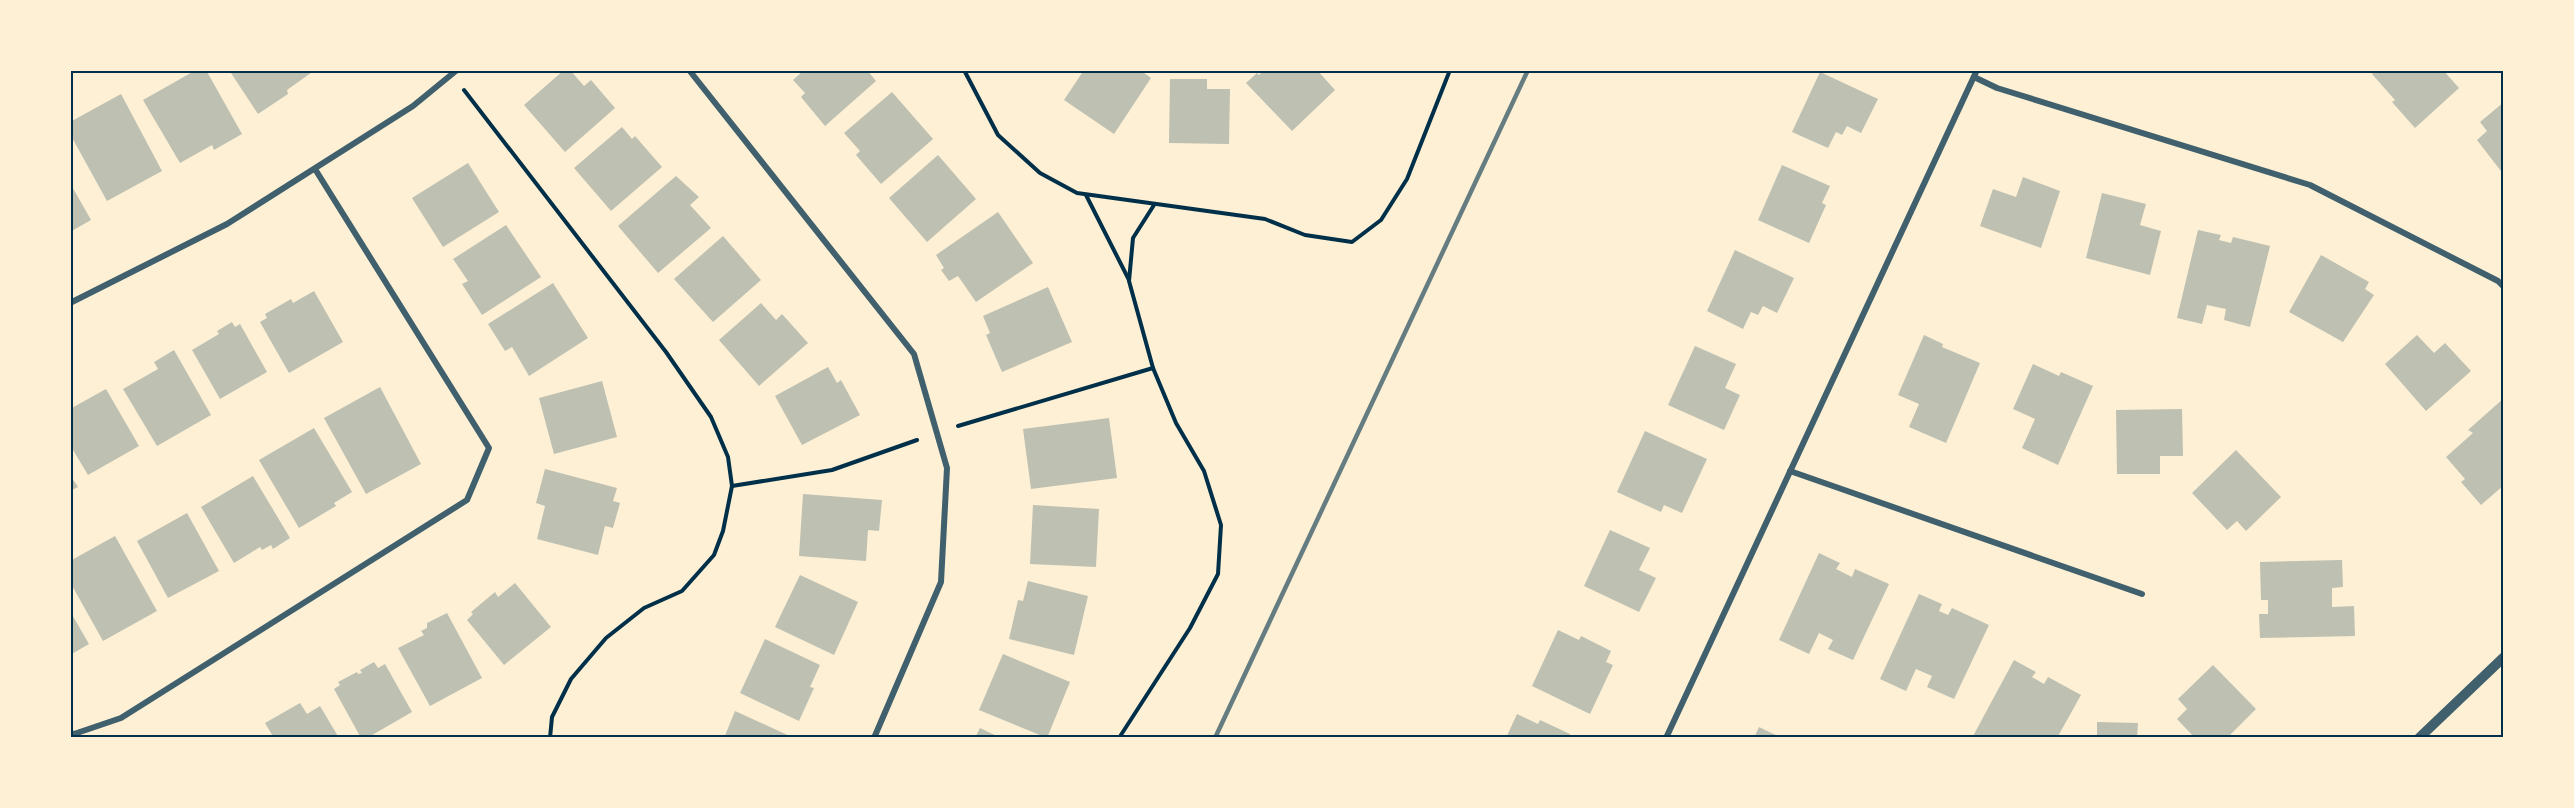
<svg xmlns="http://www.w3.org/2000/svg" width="2574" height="808" font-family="'IBM Plex Sans',sans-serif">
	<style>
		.building { fill: #bec0b2 }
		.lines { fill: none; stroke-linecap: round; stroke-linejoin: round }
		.path { stroke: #003049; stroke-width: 4 }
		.minor { stroke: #3f606c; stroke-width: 6 }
		.tertiary { stroke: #3f606c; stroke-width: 10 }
		.rail { stroke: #657d81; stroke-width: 4.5 }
		.neatline { fill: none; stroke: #003049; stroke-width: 2 }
	</style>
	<rect width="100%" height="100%" fill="#fdf0d5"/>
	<g class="building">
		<polygon points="196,70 206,70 242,134 214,150 212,145 180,163 143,100"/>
		<polygon points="229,70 315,70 287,90 288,94 258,114"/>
		<polygon points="564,70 570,70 584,86 591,80 615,108 565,152 524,105"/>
		<polygon points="804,70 867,70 876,81 825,126 801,97 805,93 793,80"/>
		<polygon points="1084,70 1140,70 1151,78 1114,134 1064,100"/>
		<polygon points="1264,70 1317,70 1335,90 1292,131 1246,83 1257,73 1259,75"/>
		<polygon points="2376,70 2443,70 2459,88 2415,128 2392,102 2395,100 2372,74"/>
		<polygon points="1820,72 1878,99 1861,133 1847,126 1842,135 1836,132 1828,148 1792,132"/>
		<polygon points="1170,79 1207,79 1207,89 1230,89 1229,144 1169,143"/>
		<polygon points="892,92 933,139 881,184 856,155 860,151 844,133"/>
		<polygon points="121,94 162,171 107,201 70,134 70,122"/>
		<polygon points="2504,102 2504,175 2477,140 2487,131 2480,122"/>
		<polygon points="622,127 632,139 635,136 662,167 611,211 574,168"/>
		<polygon points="938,155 976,199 927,242 889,198"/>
		<polygon points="468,163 499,212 443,247 412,198"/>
		<polygon points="1782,165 1830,186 1822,203 1826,205 1809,243 1758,220"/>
		<polygon points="676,176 699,197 690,205 711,228 658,273 618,226"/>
		<polygon points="2023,177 2060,191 2041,248 1980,226 1993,189 2016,197"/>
		<polygon points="70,183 91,220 70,232"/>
		<polygon points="2102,193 2146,204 2140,225 2161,231 2150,275 2086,258"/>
		<polygon points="998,212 1033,263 976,302 958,276 949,281 941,270 944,268 936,255"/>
		<polygon points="506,225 541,277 482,315 462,284 468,281 453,259"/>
		<polygon points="2198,230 2221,235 2219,240 2231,243 2233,237 2270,246 2250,327 2224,320 2226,309 2207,305 2202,324 2177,318"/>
		<polygon points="723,236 761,280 713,322 674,279"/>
		<polygon points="1735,250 1794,278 1777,313 1763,306 1758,315 1751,312 1743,329 1707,311"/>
		<polygon points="2321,255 2369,282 2365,289 2374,295 2343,342 2289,312"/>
		<polygon points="553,283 588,338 529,376 512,347 505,351 488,324"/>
		<polygon points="1048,287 1072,342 1002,372 986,335 990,333 983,316"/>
		<polygon points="314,291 343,342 289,373 260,322 267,318 265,314 291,299 293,303"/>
		<polygon points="761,303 776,320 782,314 808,343 759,386 719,340"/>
		<polygon points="232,322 235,327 240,324 267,372 220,399 192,350 219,334 217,331"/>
		<polygon points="1924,335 1943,344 1942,347 1980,363 1946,443 1909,427 1919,404 1898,395"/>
		<polygon points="2417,335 2434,353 2445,343 2471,371 2426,411 2385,364"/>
		<polygon points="1695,346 1736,364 1725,388 1740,395 1724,430 1668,405"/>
		<polygon points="174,350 211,415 157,446 123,389 158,369 154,362"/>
		<polygon points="2033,364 2059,376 2061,372 2093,386 2058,465 2022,448 2035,419 2013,409"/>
		<polygon points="828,367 837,383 841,380 860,415 802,445 775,396"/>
		<polygon points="602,381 617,437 554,454 539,398"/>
		<polygon points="380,387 421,464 366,494 324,418"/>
		<polygon points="106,389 139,446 88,475 70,445 70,409"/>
		<polygon points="2504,398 2504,485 2481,505 2461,482 2465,479 2446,457 2473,433 2468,430"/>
		<polygon points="2182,409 2183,456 2160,456 2160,474 2117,474 2116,410"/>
		<polygon points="1109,418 1117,478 1031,489 1023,429"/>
		<polygon points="314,428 352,492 334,503 336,506 299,528 259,460"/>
		<polygon points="1645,431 1707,459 1682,513 1664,505 1661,512 1617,492"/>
		<polygon points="2236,450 2281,497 2246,531 2237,521 2227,530 2192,493"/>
		<polygon points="545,469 617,488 613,501 620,503 613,528 605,526 598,555 537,539 545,506 536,503"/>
		<polygon points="70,475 78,487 70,491"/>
		<polygon points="253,476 290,538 273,549 271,545 262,550 260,547 234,563 201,507"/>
		<polygon points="803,494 882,500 879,531 868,530 866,561 799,556"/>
		<polygon points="1033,505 1099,509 1096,567 1030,564"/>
		<polygon points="187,513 219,571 168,598 137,541"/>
		<polygon points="1610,530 1650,548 1639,570 1656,578 1639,612 1584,586"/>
		<polygon points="115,536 157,611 103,641 70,582 70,561"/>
		<polygon points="1819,553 1840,563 1836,569 1852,577 1855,569 1889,584 1853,660 1828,649 1833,640 1819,633 1809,654 1779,640"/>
		<polygon points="2342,560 2343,587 2332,588 2332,607 2354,606 2355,636 2260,638 2259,614 2268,614 2268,600 2261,600 2260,562"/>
		<polygon points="800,575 858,602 834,655 775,627"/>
		<polygon points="1028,581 1088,596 1074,655 1009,639 1018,600 1023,601"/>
		<polygon points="515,583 551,627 504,665 467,620 473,614 471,612 495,592 498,597"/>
		<polygon points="1919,594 1942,604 1939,611 1948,615 1952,608 1989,625 1954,699 1927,687 1932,676 1916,669 1906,691 1880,679"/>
		<polygon points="70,611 89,644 70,655"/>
		<polygon points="447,613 482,678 430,706 398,648 424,635 421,631 427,628 427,623"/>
		<polygon points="1558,630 1579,640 1581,636 1611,651 1606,662 1613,665 1590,714 1532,686"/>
		<polygon points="765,639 820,665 810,687 814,688 799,721 740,693"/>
		<polygon points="1003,654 1070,682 1047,738 979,710"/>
		<polygon points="2014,660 2036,672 2032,677 2044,684 2048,677 2081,695 2057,738 1972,738"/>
		<polygon points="374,662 378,668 385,664 412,712 367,738 361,738 334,689 340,685 338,682 357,672 358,674 362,673 360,670"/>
		<polygon points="2213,665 2256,709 2227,738 2195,738 2177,719 2187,709 2178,699"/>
		<polygon points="300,703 307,714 320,706 339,738 274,738 265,723"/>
		<polygon points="735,711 794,738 724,738"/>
		<polygon points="1517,714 1538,724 1540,720 1570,734 1569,738 1506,738"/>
		<polygon points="2097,722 2138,723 2137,738 2097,738"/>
		<polygon points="1759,727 1782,738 1754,738"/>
		<polygon points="980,728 1001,738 975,738"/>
	</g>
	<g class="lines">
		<g class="path">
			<polyline points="964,70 998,135 1040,173 1077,193 1265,219 1305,235 1352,242 1381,220 1407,179 1450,70"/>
			<polyline points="464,90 666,352 711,417 728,457 732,486 723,531 714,555 682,591 644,608 606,638 571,679 552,717 550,738"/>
			<polyline points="1086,195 1129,280"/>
			<polyline points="958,426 1153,368"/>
			<polyline points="732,486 832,470 917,440"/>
			<polyline points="1119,738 1190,628 1218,574 1221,525 1204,471 1176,423 1153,368 1129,281 1133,238 1154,205"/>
		</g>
		<g class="minor">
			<polyline points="689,70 914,354 947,468 941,582 874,738"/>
			<polyline points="1974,77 1997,88 2310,185 2498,281 2504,287"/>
			<polyline points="70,303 227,224 413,106 457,70"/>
			<polyline points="1790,471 2142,594"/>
			<polyline points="70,733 74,734 121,718 467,500 489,448 315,169"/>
			<polyline points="1666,738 1977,70"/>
		</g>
		<polyline class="tertiary" points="2419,738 2504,657"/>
		<polyline class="rail" points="1215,738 1528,70"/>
	</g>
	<rect width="2574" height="808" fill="none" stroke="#fdf0d5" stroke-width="144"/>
	<rect x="72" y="72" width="2430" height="664" class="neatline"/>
</svg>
